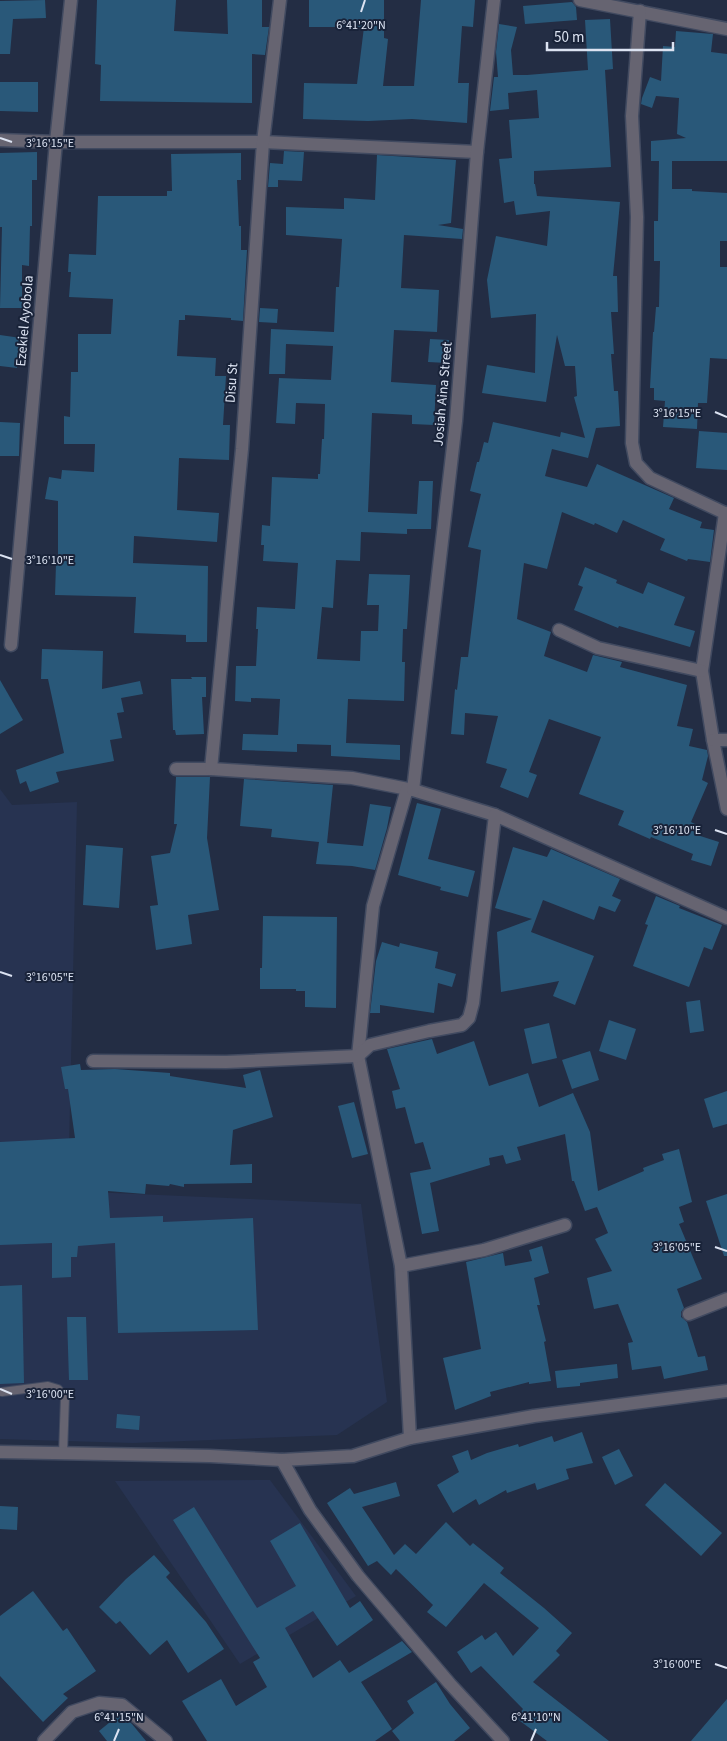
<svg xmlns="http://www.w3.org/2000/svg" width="727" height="1741" font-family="'Source Sans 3',sans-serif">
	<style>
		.built { fill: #273351 }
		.building { fill: #295879 }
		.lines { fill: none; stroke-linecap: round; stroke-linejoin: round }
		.lane-casing { stroke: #414a60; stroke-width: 10 }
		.street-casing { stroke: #414a60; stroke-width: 15 }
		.lane { stroke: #666471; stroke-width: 8 }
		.street { stroke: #666471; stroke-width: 12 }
		.ticks { fill: none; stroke: #dce3f2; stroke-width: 2 }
		.labels { text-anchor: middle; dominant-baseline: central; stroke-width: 4; stroke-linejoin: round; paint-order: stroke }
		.street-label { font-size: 14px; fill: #dce3f2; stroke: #192339 }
		.ticks-label { font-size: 12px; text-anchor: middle; fill: #dce3f2; stroke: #192339; stroke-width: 4; stroke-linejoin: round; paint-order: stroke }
	</style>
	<rect width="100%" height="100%" fill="#232d44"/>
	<g class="built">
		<polygon points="0,789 12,805 77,802 68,1191 361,1204 387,1402 337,1435 133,1443 0,1439"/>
		<polygon points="270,1480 356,1596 240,1664 115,1481"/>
	</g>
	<g class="building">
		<polygon points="45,0 46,18 13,19 10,54 0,54 0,1"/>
		<polygon points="97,0 176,0 174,31 228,34 227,0 262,0 262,27 269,27 265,55 252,54 252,103 100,101 101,65 95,64"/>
		<polygon points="309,0 384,0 384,38 388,39 383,86 414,86 421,0 475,0 473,27 462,26 458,83 469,83 467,123 412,119 368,121 303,119 304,83 357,84 364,27 309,27"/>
		<polygon points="572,2 576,7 577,20 525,24 523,6"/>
		<polygon points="610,19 613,69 605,70 611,167 534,171 534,184 535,184 537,196 620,202 613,276 617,276 618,312 611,312 614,354 611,354 614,391 618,391 620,426 596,428 588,458 552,449 545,476 587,487 597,464 674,498 669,509 702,522 700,528 714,530 710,562 688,559 687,561 660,550 665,539 623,520 617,533 595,523 594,525 562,512 547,569 524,563 517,619 551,632 544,656 587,672 593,655 622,662 620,667 687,685 677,726 693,729 689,746 707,750 708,756 702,780 708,783 691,822 697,825 694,834 719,842 711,866 691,860 693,854 651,837 650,839 618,825 624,811 579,794 601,737 549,719 529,772 537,775 528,798 500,787 507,769 486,763 498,716 465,713 464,735 451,734 455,689 457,690 461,657 468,657 481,550 468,547 481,494 470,491 477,462 479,462 484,442 488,443 493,422 560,437 561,432 585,438 574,397 577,396 575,366 565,366 557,335 546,402 482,393 487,365 535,373 536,314 491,318 487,280 496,236 547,246 550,211 516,215 514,201 504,203 499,159 512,158 509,120 539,118 537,90 508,93 509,109 490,111 494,77 498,77 496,52 499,24 517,27 511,50 513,75 527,75 588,70 585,20"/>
		<polygon points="676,31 713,34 711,52 727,54 727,161 672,161 672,189 692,189 692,191 727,193 727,241 720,241 720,267 727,267 727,359 710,358 707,403 698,403 697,429 663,427 665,401 654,400 654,388 650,388 653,332 654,332 656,307 659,307 660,261 654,261 654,221 658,221 659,161 651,161 651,141 686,138 677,134 679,98 656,96 652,108 641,104 642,98 650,77 661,81 663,46 675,47"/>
		<polygon points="0,82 38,82 38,112 0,111"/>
		<polygon points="284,151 304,152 302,181 278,180 278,187 268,187 270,163 283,164"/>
		<polygon points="37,152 37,180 32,180 32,226 30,226 29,266 22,265 22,308 0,308 2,227 0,227 0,153"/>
		<polygon points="241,153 241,180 237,180 239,226 241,226 241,250 247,250 243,321 231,320 231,318 185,315 185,320 179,320 177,356 216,358 215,376 226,376 223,425 230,425 229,460 179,458 177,510 219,513 217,542 134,536 133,563 208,566 207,642 186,642 186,635 134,633 136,597 55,595 56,564 58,564 58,501 45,499 49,477 61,479 62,470 94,472 95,444 64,444 64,416 70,417 71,372 78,372 78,334 111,334 113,299 69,297 71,272 68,272 69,254 96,255 98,196 167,196 167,191 172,191 171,154"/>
		<polygon points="377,155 456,160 451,223 438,225 463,229 462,239 404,235 401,288 439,290 437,332 394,330 391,382 436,385 434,425 412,424 412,415 372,413 368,512 417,514 419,481 433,481 431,529 407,529 407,534 361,532 360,561 336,560 333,608 322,607 317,659 360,661 361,631 378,631 379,605 367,605 369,574 410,575 407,629 403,629 402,662 405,662 404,701 348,699 346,743 400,745 400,760 331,756 331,745 297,744 297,752 242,750 243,734 278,735 280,699 251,698 251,702 235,701 236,666 256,666 258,629 256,629 257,607 295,609 298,563 263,561 264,545 261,545 262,525 270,526 272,477 318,479 318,474 320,474 322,439 324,439 325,404 296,403 295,424 276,423 279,378 331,380 333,346 286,344 285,374 269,374 271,329 334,332 336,287 339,287 342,239 286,235 286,207 344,209 344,198 375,200"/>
		<polygon points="260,308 278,309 277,323 259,322"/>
		<polygon points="0,335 21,338 17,368 0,366"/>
		<polygon points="430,339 449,340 447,363 428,362"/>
		<polygon points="0,422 20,423 19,456 0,456"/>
		<polygon points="699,431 727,433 727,470 696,468"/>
		<polygon points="585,567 617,580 616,583 643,594 648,582 685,597 674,625 695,631 690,647 619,626 618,628 574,610 583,587 578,585"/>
		<polygon points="42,649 103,651 102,689 140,681 143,694 121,698 124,712 117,713 122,738 110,740 114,761 56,772 59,782 30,792 26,781 20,784 16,770 64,753 48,679 41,679"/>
		<polygon points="191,677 206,677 206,697 202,697 204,734 176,735 175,730 173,730 171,679 192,679"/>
		<polygon points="0,680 23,720 0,734"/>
		<polygon points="176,777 210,777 207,838 219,910 188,915 192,944 156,950 150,906 158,905 151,856 170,853 177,824 174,824"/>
		<polygon points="244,779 333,785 327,843 363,846 370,804 391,807 387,828 375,870 352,866 316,864 319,842 271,837 272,829 240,826"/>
		<polygon points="417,803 441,809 428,859 475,871 468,897 440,890 441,887 398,875"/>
		<polygon points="86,845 123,848 119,908 83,905"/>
		<polygon points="513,847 547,857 551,849 620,879 612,896 621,900 615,912 599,906 594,920 543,900 531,932 594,956 575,1005 553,996 559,981 501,992 497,932 532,919 495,908"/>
		<polygon points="656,896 680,906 679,908 722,925 712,950 704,947 689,987 633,966 648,925 645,924"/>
		<polygon points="263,916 337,917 336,1008 305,1007 305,991 296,991 296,989 260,989 260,968 262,968"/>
		<polygon points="382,942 399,947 400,943 438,952 435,968 456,974 452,987 438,983 434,1013 380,1005 380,1013 370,1013 376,961"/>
		<polygon points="700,1000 704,1031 690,1033 686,1002"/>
		<polygon points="609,1020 636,1029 626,1060 599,1051"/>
		<polygon points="549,1023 557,1058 532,1064 524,1029"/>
		<polygon points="432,1039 437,1054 474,1041 489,1086 528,1073 539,1107 573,1093 590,1132 598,1191 644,1171 643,1168 664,1160 662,1154 679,1149 692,1202 679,1207 684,1222 679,1224 702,1279 677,1289 684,1308 681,1312 681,1317 687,1322 698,1357 705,1356 708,1370 664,1379 661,1366 632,1370 628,1343 633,1342 618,1304 594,1309 587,1278 612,1271 595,1239 608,1233 597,1207 585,1211 574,1181 572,1181 565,1134 517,1147 521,1160 506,1164 503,1155 489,1158 490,1165 430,1183 439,1231 422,1234 410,1173 431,1169 423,1142 415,1144 405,1107 396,1109 392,1091 400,1089 387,1049"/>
		<polygon points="590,1051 599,1080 572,1089 562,1060"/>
		<polygon points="80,1064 81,1070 115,1069 170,1073 170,1076 246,1088 243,1075 260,1070 273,1117 233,1130 230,1165 252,1164 252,1183 184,1184 184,1187 170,1184 169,1186 146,1184 145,1194 108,1191 110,1218 163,1216 163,1222 253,1218 258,1330 118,1333 115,1243 78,1246 77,1257 71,1257 71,1277 52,1278 52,1243 0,1245 0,1142 75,1138 68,1089 65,1089 61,1067"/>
		<polygon points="727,1091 727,1124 713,1128 704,1099"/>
		<polygon points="354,1102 368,1154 352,1158 338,1106"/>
		<polygon points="727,1194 727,1256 724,1256 706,1201"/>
		<polygon points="542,1246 549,1273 534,1278 540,1305 537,1305 546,1341 544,1342 551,1381 529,1384 529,1382 490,1392 491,1396 455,1410 443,1358 481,1349 466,1262 503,1253 505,1266 532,1261 529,1250"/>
		<polygon points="22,1285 24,1383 0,1384 0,1286"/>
		<polygon points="67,1317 86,1317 88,1380 69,1380"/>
		<polygon points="617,1364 618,1378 580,1383 580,1386 557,1388 555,1371"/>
		<polygon points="117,1414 140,1416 139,1430 116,1428"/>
		<polygon points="582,1432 593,1463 566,1469 569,1479 537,1490 535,1483 507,1493 506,1490 479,1505 476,1499 453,1513 437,1485 459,1472 452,1456 468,1450 471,1460 487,1453 518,1444 519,1447 552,1436 554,1442"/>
		<polygon points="619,1449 633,1476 615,1485 602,1457"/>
		<polygon points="396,1482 400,1496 362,1507 394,1555 405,1544 416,1554 446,1522 470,1546 473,1543 504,1568 500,1573 544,1608 572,1633 556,1651 560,1655 533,1682 609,1741 547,1741 516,1718 523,1709 481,1666 471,1673 457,1652 482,1635 485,1640 496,1632 513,1656 539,1628 484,1583 446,1627 427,1612 433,1605 396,1569 391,1575 377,1561 368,1566 327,1503 350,1488 354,1494"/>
		<polygon points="665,1483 722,1533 701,1556 645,1505"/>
		<polygon points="0,1506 18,1507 17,1530 0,1529"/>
		<polygon points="194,1507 257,1608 296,1586 270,1541 300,1523 350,1608 360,1601 373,1620 337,1646 313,1611 285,1628 313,1678 340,1660 349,1673 402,1641 412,1652 361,1682 392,1729 375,1741 207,1741 182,1701 221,1679 236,1706 267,1687 253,1662 260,1658 173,1520"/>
		<polygon points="154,1555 170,1573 166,1577 206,1622 224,1649 188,1673 167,1640 150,1655 120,1621 116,1624 99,1607 126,1579"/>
		<polygon points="33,1591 63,1631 67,1628 96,1671 63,1694 68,1698 43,1722 0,1676 0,1616"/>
		<polygon points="436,1682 450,1704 470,1728 454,1741 400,1741 392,1731 414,1713 407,1701"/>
		<polygon points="727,1699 727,1741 691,1741"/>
		<polygon points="120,1714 132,1724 146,1741 107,1741 99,1731"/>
	</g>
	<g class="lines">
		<defs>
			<polyline id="lane" points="2,1392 48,1386 58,1389 65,1397 63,1454"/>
			<g id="street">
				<polyline points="580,0 727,29"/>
				<polyline points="640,11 632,116 637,217 632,443 636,463 650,478 727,514"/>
				<polyline points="0,140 56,142 263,142 477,152"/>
				<polyline points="725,513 702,671 713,740 727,809"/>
				<polyline points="559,630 598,648 702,671"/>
				<polyline points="11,645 56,142 71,0"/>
				<polyline points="713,740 727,740"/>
				<polyline points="176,769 211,769 352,778 413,790 495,815 727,918"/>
				<polyline points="211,769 242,449 263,142 280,0"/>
				<polyline points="407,789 373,906 358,1056 401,1266 410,1438"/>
				<polyline points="413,790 456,421 477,152 494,0"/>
				<polyline points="93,1061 226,1062 358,1056 370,1045 429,1031 462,1025 469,1018 473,1003 495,815"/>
				<polyline points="401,1266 484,1250 565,1225"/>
				<polyline points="689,1314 727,1299"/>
				<polyline points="0,1452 210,1456 282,1460 353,1456 410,1438 534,1416 727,1391"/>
				<polyline points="282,1460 310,1510 358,1576 450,1684 503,1741"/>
				<polyline points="44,1741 72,1712 99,1703 122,1705 166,1741"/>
			</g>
		</defs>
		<use href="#lane" class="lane-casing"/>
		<use href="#street" class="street-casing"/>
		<use href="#lane" class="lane"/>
		<use href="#street" class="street"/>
	</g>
	<path class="ticks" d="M361 12 365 0M0 138 12 142M715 412 727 417M0 555 12 559M715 830 727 834M0 972 12 976M715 1247 727 1251M0 1389 12 1394M715 1664 727 1668M114 1741 119 1729M531 1741 536 1729"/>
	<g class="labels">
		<g class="street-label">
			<text transform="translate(25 321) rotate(-85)">Ezekiel Ayobola</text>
			<text transform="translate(232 383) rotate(-86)">Disu St</text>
			<text transform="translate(443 394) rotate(-85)">Josiah Aina Street</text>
		</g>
	</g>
	<g class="ticks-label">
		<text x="361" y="29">6°41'20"N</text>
		<text x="50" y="147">3°16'15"E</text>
		<text x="677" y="417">3°16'15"E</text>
		<text x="50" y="564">3°16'10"E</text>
		<text x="677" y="834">3°16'10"E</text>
		<text x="50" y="981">3°16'05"E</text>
		<text x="677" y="1251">3°16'05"E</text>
		<text x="50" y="1398">3°16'00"E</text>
		<text x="677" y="1668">3°16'00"E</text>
		<text x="119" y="1721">6°41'15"N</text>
		<text x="536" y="1721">6°41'10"N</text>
	</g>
	<path d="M547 42v8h126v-8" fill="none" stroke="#dce3f2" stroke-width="2.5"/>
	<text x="554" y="42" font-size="15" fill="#dce3f2" stroke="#192339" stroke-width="4" paint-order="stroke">50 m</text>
</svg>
